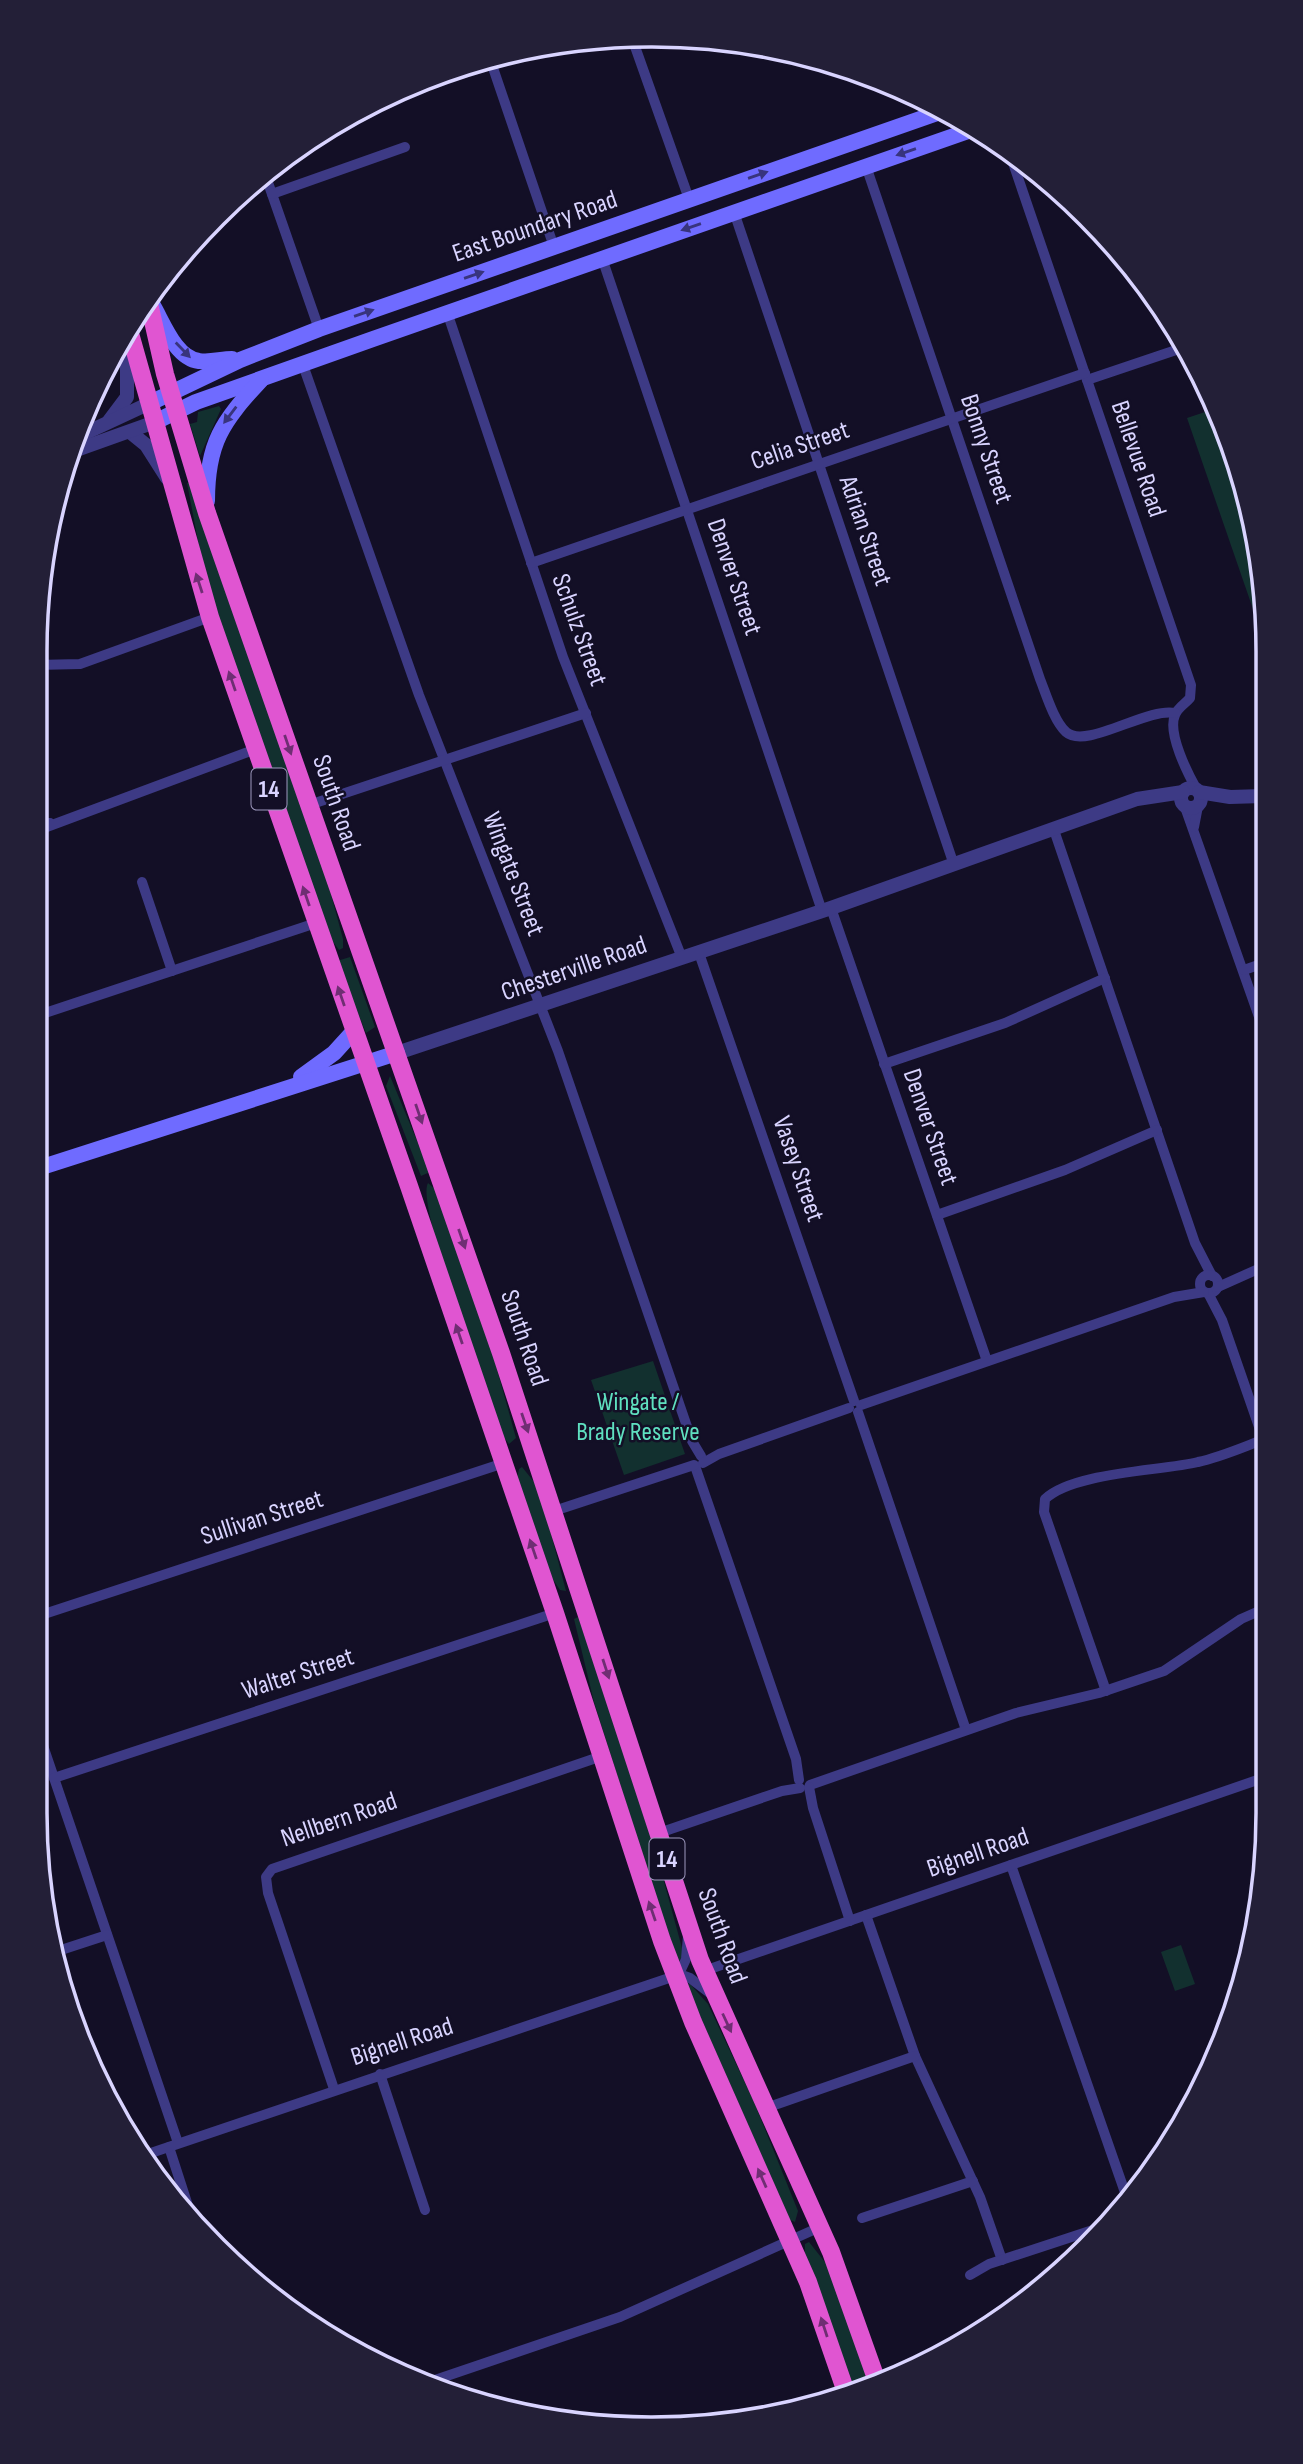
<svg xmlns="http://www.w3.org/2000/svg" width="1303" height="2464" font-family="'Sofia Sans Condensed',sans-serif">
	<style>
		.green { fill: #12302f }
		.lines { fill: none; stroke-linecap: round; stroke-linejoin: round }
		.minor { stroke: #3d3a85; stroke-width: 10 }
		.tertiary { stroke: #3d3a85; stroke-width: 14 }
		.secondary { stroke: #6f6bff; stroke-width: 16 }
		.trunk { stroke: #e055d1; stroke-width: 18 }
		.oneway { fill: #38347d }
		.oneway2 { fill: #6f2e73 }
		.labels { text-anchor: middle; dominant-baseline: central; stroke-width: 5; stroke-linejoin: round; paint-order: stroke }
		.shield { fill: #130f26; stroke: #9e99be; stroke-width: 2 }
		.shield-label { font-size: 24px; font-weight: bold; fill: #d9d4ff }
		.street-label { font-size: 26px; fill: #d9d4ff; stroke: #130f26 }
		.park-label { font-size: 26px; fill: #5fe0c0; stroke: #130f26 }
		.rim { fill: none; stroke: #d9d4ff; stroke-width: 3.5 }
	</style>
	<rect width="100%" height="100%" fill="#130f26"/>
	<g class="green">
		<polygon points="219,406 221,409 200,456 190,424 197,422 198,412"/>
		<polygon points="1217,408 1263,571 1263,638 1187,418"/>
		<polygon points="187,483 191,483 325,872 343,939 343,948 339,950 331,939 205,578"/>
		<polygon points="350,957 375,1027 366,1033 337,961"/>
		<polygon points="390,1076 430,1172 421,1176 386,1086"/>
		<path d="M428 1183 437 1191 490 1344 516 1438 509 1444 502 1435C490 1399 415 1205 428 1183Z"/>
		<polygon points="653,1361 685,1454 624,1475 591,1380"/>
		<polygon points="522,1467 539,1488 566,1591 560,1590 550,1575 517,1479 519,1469"/>
		<polygon points="578,1617 640,1793 682,1948 683,1955 677,1964 594,1702 574,1619"/>
		<polygon points="1181,1945 1195,1984 1175,1991 1161,1952"/>
		<polygon points="685,1982 691,1985 708,2004 754,2102 798,2211 795,2222 790,2220"/>
		<polygon points="809,2242 828,2266 870,2386 854,2390 805,2254 805,2244"/>
	</g>
	<g class="lines">
		<g class="minor">
			<polyline points="632,38 689,199"/>
			<polyline points="634,43 647,38"/>
			<polyline points="490,59 554,247"/>
			<path d="M1011 157 1191 685 1190 698C1185 704 1178 707 1175 715 1167 733 1188 774 1197 790"/>
			<path d="M866 166 1040 679C1046 694 1054 721 1066 732 1086 750 1147 707 1175 713"/>
			<polyline points="265,174 319,329"/>
			<polyline points="272,194 405,147"/>
			<polyline points="734,212 954,865"/>
			<polyline points="602,258 822,911"/>
			<polyline points="447,312 563,657 682,958"/>
			<polyline points="303,365 419,695 558,1051 692,1441 701,1456"/>
			<polyline points="1087,380 1182,348"/>
			<polyline points="531,563 1085,373"/>
			<polyline points="36,665 80,664 210,617"/>
			<polyline points="36,768 36,710"/>
			<polyline points="309,805 586,713"/>
			<polyline points="1185,807 1264,1031"/>
			<polyline points="36,817 39,823 50,823"/>
			<polyline points="1194,827 1198,806"/>
			<polyline points="1054,830 1195,1243 1212,1276"/>
			<polyline points="36,831 256,749"/>
			<polyline points="142,882 172,971"/>
			<polyline points="831,908 987,1361"/>
			<polyline points="699,953 854,1401"/>
			<polyline points="1244,970 1264,963"/>
			<polyline points="36,1016 316,923"/>
			<polyline points="884,1064 1005,1023 1105,978"/>
			<polyline points="937,1215 1065,1170 1157,1130"/>
			<circle cx="1209" cy="1284" r="9"/>
			<polyline points="1218,1287 1265,1266"/>
			<polyline points="1208,1293 1222,1320 1265,1444"/>
			<polyline points="861,1405 1174,1297 1204,1292"/>
			<polyline points="858,1412 966,1730"/>
			<polyline points="703,1463 719,1454 849,1408"/>
			<polyline points="695,1466 796,1759 799,1780"/>
			<polyline points="554,1511 694,1465"/>
			<polyline points="35,1617 504,1463"/>
			<path d="M1106 1691 1044 1512 1045 1499C1073 1472 1161 1471 1198 1462 1221 1457 1243 1447 1265 1439"/>
			<polyline points="35,1722 178,2143"/>
			<polyline points="54,1778 555,1613"/>
			<polyline points="810,1785 1016,1713 1099,1693 1164,1671 1241,1619 1266,1608"/>
			<polyline points="809,1787 813,1808 850,1921"/>
			<polyline points="659,1833 782,1791 800,1788"/>
			<polyline points="1011,1865 1128,2201"/>
			<polyline points="866,1915 915,2056 980,2197 1002,2260"/>
			<polyline points="688,1936 686,1959 679,1974 690,1978 711,1994"/>
			<polyline points="58,1951 107,1935"/>
			<polyline points="704,1971 1266,1777"/>
			<polyline points="380,2074 425,2210"/>
			<polyline points="334,2089 268,1893 266,1877 272,1869 602,1756"/>
			<polyline points="766,2108 915,2056"/>
			<polyline points="169,2147 191,2215"/>
			<polyline points="145,2155 675,1976"/>
			<polyline points="862,2218 973,2181"/>
			<polyline points="970,2275 989,2264 1105,2226"/>
			<polyline points="432,2381 620,2317 820,2227"/>
		</g>
		<g class="tertiary">
			<polyline points="109,421 127,397 127,365 133,345"/>
			<polyline points="130,432 146,445 167,478"/>
			<polyline points="77,437 150,403"/>
			<polyline points="71,452 155,422"/>
			<circle cx="1191" cy="798" r="10"/>
			<polyline points="1199,792 1230,797 1263,796"/>
			<polyline points="397,1053 831,908 1137,799 1183,792"/>
		</g>
		<g class="secondary">
			<path d="M152 304C163 322 175 358 199 361 210 363 221 359 232 359"/>
			<polyline points="150,403 240,360 319,329 943,111"/>
			<polyline points="155,422 196,402 373,339 971,130"/>
			<path d="M207 501C207 443 222 422 261 380"/>
			<polyline points="301,1077 334,1053 354,1031"/>
			<polyline points="36,1169 397,1053"/>
		</g>
		<g class="trunk">
			<polyline points="148,299 165,374 207,513 501,1353 700,1960 831,2252 878,2384"/>
			<polyline points="129,330 210,617 409,1186 555,1613 662,1941 693,2022 808,2282 846,2392"/>
		</g>
	</g>
	<defs><path id="oneway-solid" d="M-6-.8H1V-3.2L6.5 0L1 3.2V.8H-6Z" transform="scale(1.75)"/></defs>
	<g class="oneway">
		<use href="#oneway-solid" transform="translate(906 152) rotate(161)"/>
		<use href="#oneway-solid" transform="translate(758 175) rotate(-19)"/>
		<use href="#oneway-solid" transform="translate(691 227) rotate(161)"/>
		<use href="#oneway-solid" transform="translate(474 275) rotate(-19)"/>
		<use href="#oneway-solid" transform="translate(364 313) rotate(-19)"/>
		<use href="#oneway-solid" transform="translate(183 350) rotate(46)"/>
		<use href="#oneway-solid" transform="translate(230 415) rotate(127)"/>
	</g>
	<g class="oneway2">
		<use href="#oneway-solid" transform="translate(199 583) rotate(-108)"/>
		<use href="#oneway-solid" transform="translate(232 681) rotate(-109)"/>
		<use href="#oneway-solid" transform="translate(288 745) rotate(71)"/>
		<use href="#oneway-solid" transform="translate(306 896) rotate(-109)"/>
		<use href="#oneway-solid" transform="translate(341 996) rotate(-109)"/>
		<use href="#oneway-solid" transform="translate(419 1114) rotate(71)"/>
		<use href="#oneway-solid" transform="translate(462 1239) rotate(71)"/>
		<use href="#oneway-solid" transform="translate(459 1334) rotate(-109)"/>
		<use href="#oneway-solid" transform="translate(525 1423) rotate(71)"/>
		<use href="#oneway-solid" transform="translate(533 1549) rotate(-109)"/>
		<use href="#oneway-solid" transform="translate(606 1669) rotate(72)"/>
		<use href="#oneway-solid" transform="translate(652 1911) rotate(-109)"/>
		<use href="#oneway-solid" transform="translate(727 2023) rotate(65)"/>
		<use href="#oneway-solid" transform="translate(762 2178) rotate(-114)"/>
		<use href="#oneway-solid" transform="translate(824 2327) rotate(-108)"/>
	</g>
	<g class="labels">
		<g class="shield">
			<rect x="251.5" y="768.5" width="35" height="41" rx="5"/>
			<rect x="649.5" y="1838.5" width="35" height="41" rx="5"/>
		</g>
		<g class="shield-label">
			<text x="269" y="789">14</text>
			<text x="667" y="1859">14</text>
		</g>
		<g class="street-label">
			<text transform="translate(535 227) rotate(-19)">East Boundary Road</text>
			<text transform="translate(800 446) rotate(-19)">Celia Street</text>
			<text transform="translate(986 449) rotate(71)">Bonny Street</text>
			<text transform="translate(1138 459) rotate(71)">Bellevue Road</text>
			<text transform="translate(865 531) rotate(71)">Adrian Street</text>
			<text transform="translate(734 577) rotate(71)">Denver Street</text>
			<text transform="translate(579 630) rotate(70)">Schulz Street</text>
			<text transform="translate(336 803) rotate(71)">South Road</text>
			<text transform="translate(513 874) rotate(69)">Wingate Street</text>
			<text transform="translate(574 969) rotate(-19)">Chesterville Road</text>
			<text transform="translate(930 1127) rotate(71)">Denver Street</text>
			<text transform="translate(798 1169) rotate(71)">Vasey Street</text>
			<text transform="translate(524 1338) rotate(71)">South Road</text>
			<text transform="translate(262 1518) rotate(-18)">Sullivan Street</text>
			<text transform="translate(298 1674) rotate(-18)">Walter Street</text>
			<text transform="translate(339 1820) rotate(-19)">Nellbern Road</text>
			<text transform="translate(978 1853) rotate(-19)">Bignell Road</text>
			<text transform="translate(722 1936) rotate(70)">South Road</text>
			<text transform="translate(402 2042) rotate(-18)">Bignell Road</text>
		</g>
		<g class="park-label">
			<text x="638" y="1402">Wingate /<tspan x="638" dy="30">Brady Reserve</tspan></text>
		</g>
	</g>
	<path d="M0 0H1303V2464H0ZM651 47H652A604 604 0 0 1 1256 651V1813A604 604 0 0 1 652 2417H651A604 604 0 0 1 47 1813V651A604 604 0 0 1 651 47Z" fill="#231f37" fill-rule="evenodd"/>
	<path class="rim" d="M651 47H652A604 604 0 0 1 1256 651V1813A604 604 0 0 1 652 2417H651A604 604 0 0 1 47 1813V651A604 604 0 0 1 651 47Z"/>
</svg>
